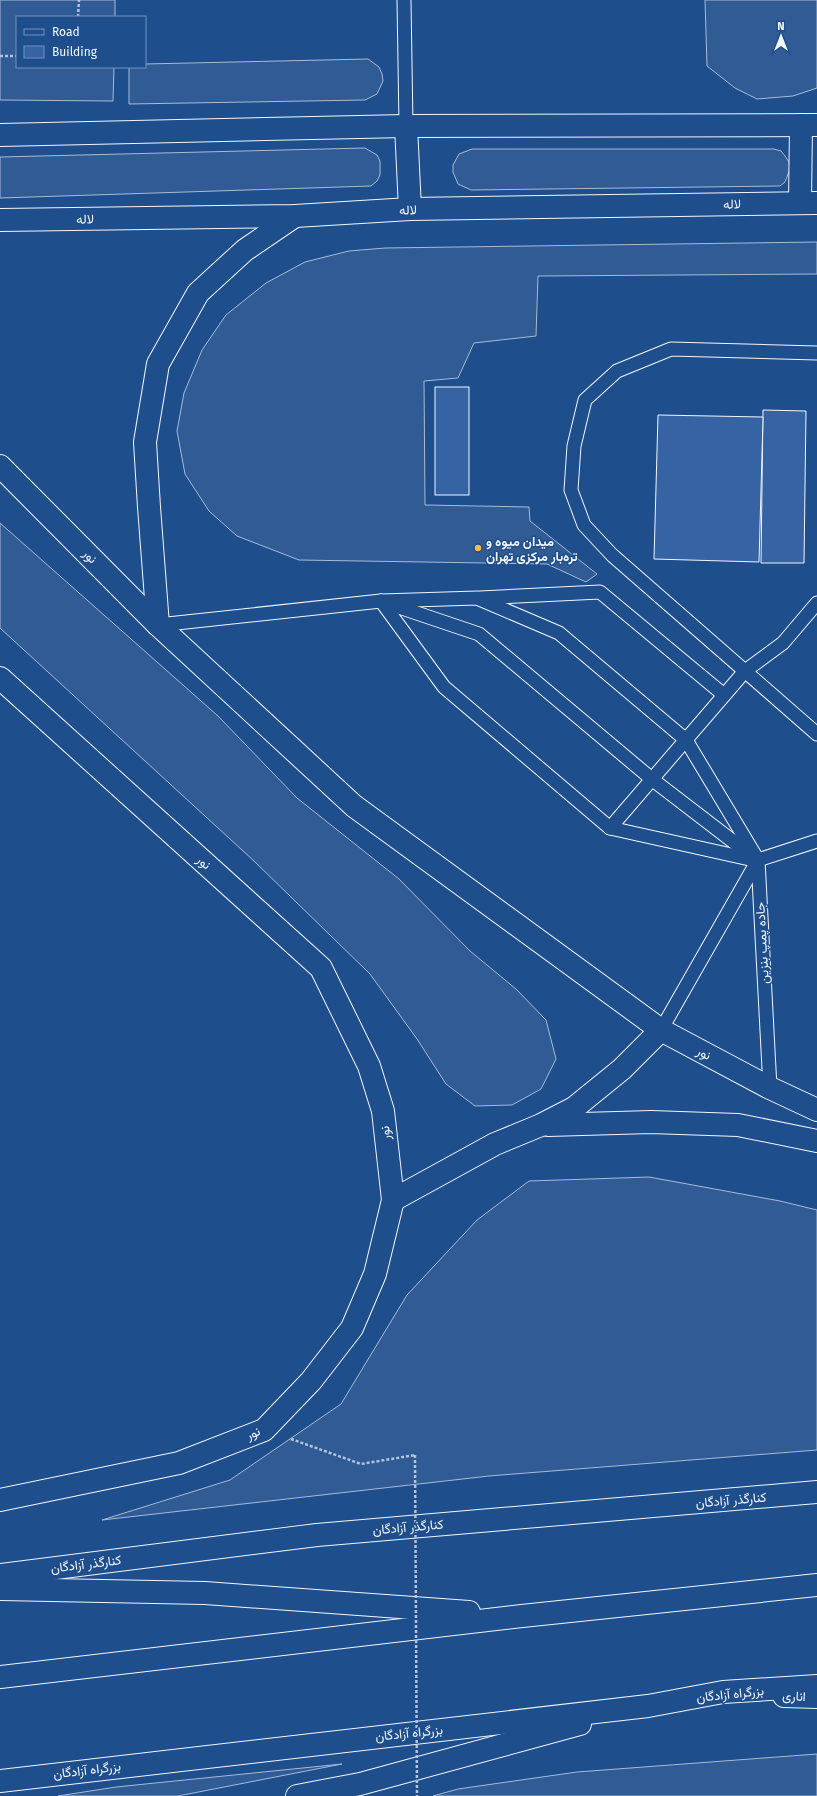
<svg xmlns="http://www.w3.org/2000/svg" width="817" height="1796" font-family="'Fira Sans',Vazirmatn,sans-serif">
	<style>
		.built { fill: #305b95; stroke: #a8bbd7 }
		.building { fill: #3563a3; stroke: #f2f6ff }
		.lines { fill: none; stroke-linecap: round; stroke-linejoin: round }
		.lane-casing { stroke: #f2f6ff; stroke-width: 15 }
		.secondary-casing { stroke: #f2f6ff; stroke-width: 24 }
		.primary-casing { stroke: #f2f6ff; stroke-width: 24 }
		.highway-casing { stroke: #f2f6ff; stroke-width: 24 }
		.path { stroke: #b3c4dc; stroke-width: 2.5; stroke-dasharray: 3 2; stroke-linecap: butt }
		.lane { stroke: #1f4e8c; stroke-width: 13 }
		.secondary { stroke: #1f4e8c; stroke-width: 22 }
		.primary { stroke: #1f4e8c; stroke-width: 22 }
		.highway { stroke: #1f4e8c; stroke-width: 22 }
		.path-bridge { stroke: #b3c4dc; stroke-width: 2.5; stroke-dasharray: 3 2; stroke-linecap: butt }
		.poi-dot { fill: #ffb74d; stroke: #1f4e8c; stroke-width: 1.5 }
		.labels { text-anchor: middle; dominant-baseline: central; stroke-width: 3; stroke-linejoin: round; paint-order: stroke }
		.street-label { font-size: 13px; fill: #f2f6ff; stroke: #1f4e8c }
		.poi-label { font-size: 13px; font-weight: bold; fill: #f2f6ff; stroke: #1f4e8c; text-anchor: start }
	</style>
	<rect width="100%" height="100%" fill="#1f4e8c"/>
	<g class="built">
		<polygon points="0,0 115,0 115,17 17,17 17,67 114,67 113,101 0,100"/>
		<polygon points="705,0 817,0 817,88 793,96 757,99 735,88 707,66"/>
		<polygon points="368,59 379,67 382,74 383,81 377,94 365,100 129,104 129,67 145,67 145,64"/>
		<polygon points="365,148 377,155 380,161 380,175 377,181 371,186 0,198 0,157"/>
		<polygon points="472,149 774,149 781,151 785,156 789,162 790,169 785,182 780,186 471,190 458,184 453,172 453,165 459,154"/>
		<polygon points="817,242 817,274 538,276 536,336 474,343 458,378 424,381 425,505 529,507 530,521 597,574 586,582 547,564 299,560 237,536 209,511 185,474 177,431 184,393 202,350 226,315 266,283 305,262 349,251 385,248"/>
		<polygon points="0,523 218,716 297,798 399,879 470,951 516,989 546,1020 556,1059 541,1089 512,1105 475,1106 446,1084 417,1039 370,974 254,861 0,628"/>
		<polygon points="649,1177 780,1201 817,1210 817,1450 489,1476 102,1520 230,1480 341,1404 407,1295 477,1220 529,1181"/>
		<polygon points="817,1754 817,1796 433,1796 458,1789 577,1772"/>
		<polygon points="342,1764 178,1796 58,1796 116,1787"/>
	</g>
	<g class="building">
		<rect x="435" y="387" width="34" height="108"/>
		<polygon points="763,410 806,411 804,563 761,563"/>
		<polygon points="658,415 763,417 759,562 654,559"/>
	</g>
	<g class="lines">
		<defs>
			<g id="lane">
				<polyline points="404,0 406,126"/>
				<polyline points="817,353 671,349 617,371 585,400 574,446 571,490 584,525 612,555 817,734"/>
				<polyline points="480,598 600,592 724,695"/>
				<polyline points="381,601 477,598 559,633 686,740 758,860 770,1088"/>
				<polyline points="381,601 444,687 610,828 754,860"/>
				<polyline points="158,625 381,601 479,634 653,780 752,856"/>
				<polyline points="610,828 745,671 783,643 817,603"/>
				<polyline points="758,860 817,841"/>
				<polyline points="661,1030 758,860"/>
			</g>
			<g id="secondary">
				<polyline points="406,126 410,209"/>
				<polyline points="0,135 406,126 817,125"/>
				<polyline points="800,203 801,125"/>
				<polyline points="0,220 295,216 410,209 817,203"/>
				<polyline points="0,466 158,625 354,806 661,1030 770,1088 817,1110"/>
				<polyline points="158,625 149,507 145,442 158,364 198,293 245,250 295,216"/>
				<polyline points="0,678 321,968 369,1066 383,1111 393,1200 375,1274 352,1328 311,1381 264,1430 179,1463 0,1500"/>
				<polyline points="548,1125 651,1122 738,1125 817,1141"/>
				<polyline points="393,1200 495,1144 541,1125 574,1108 622,1069 661,1030"/>
				<polyline points="784,1696 817,1697"/>
			</g>
			<polyline id="primary" points="0,1575 317,1535 817,1492"/>
			<g id="highway">
				<polyline points="0,1589 205,1593 469,1612"/>
				<polyline points="0,1677 522,1616 817,1585"/>
				<polyline points="0,1781 648,1706 723,1692 817,1686"/>
				<polyline points="297,1796 360,1784 580,1724"/>
			</g>
		</defs>
		<use href="#lane" class="lane-casing"/>
		<use href="#secondary" class="secondary-casing"/>
		<use href="#primary" class="primary-casing"/>
		<use href="#highway" class="highway-casing"/>
		<g class="path">
			<polyline points="78,17 79,0"/>
			<polyline points="0,56 17,56"/>
			<polyline points="291,1439 361,1464 415,1455"/>
		</g>
		<use href="#lane" class="lane"/>
		<use href="#secondary" class="secondary"/>
		<use href="#primary" class="primary"/>
		<use href="#highway" class="highway"/>
		<polyline class="path-bridge" points="415,1455 417,1796"/>
	</g>
	<circle class="poi-dot" cx="478" cy="548" r="4"/>
	<g class="labels">
		<g class="street-label">
			<text transform="translate(732 204) rotate(-1)">لاله</text>
			<text transform="translate(408 210) rotate(-2)">لاله</text>
			<text transform="translate(85 219) rotate(-1)">لاله</text>
			<text transform="translate(90 556) rotate(45)">نور</text>
			<text transform="translate(204 862) rotate(42)">نور</text>
			<text transform="translate(762 943) rotate(-93)">جاده پمپ بنزین</text>
			<text transform="translate(704 1053) rotate(28)">نور</text>
			<text transform="translate(385 1133) rotate(-96)">نور</text>
			<text transform="translate(253 1433) rotate(-24)">نور</text>
			<text transform="translate(731 1500) rotate(-5)">کنارگذر آزادگان</text>
			<text transform="translate(408 1527) rotate(-5)">کنارگذر آزادگان</text>
			<text transform="translate(86 1564) rotate(-7)">کنارگذر آزادگان</text>
			<text transform="translate(730 1694) rotate(-6)">بزرگراه آزادگان</text>
			<text transform="translate(794 1696) rotate(3)">اناری</text>
			<text transform="translate(409 1733) rotate(-6)">بزرگراه آزادگان</text>
			<text transform="translate(87 1770) rotate(-7)">بزرگراه آزادگان</text>
		</g>
		<g class="poi-label">
			<text x="486" y="541">میدان میوه و<tspan x="486" dy="15">تره‌بار مرکزی تهران</tspan></text>
		</g>
	</g>
	<rect x="16" y="16" width="130" height="52" fill="#1f4e8c" stroke="#7391ba"/>
	<rect x="24" y="29" width="20" height="6" fill="#1f4e8c" stroke="#7391ba"/>
	<text x="52" y="36" font-size="12" fill="#f2f6ff">Road</text>
	<rect x="24" y="46" width="20" height="12" fill="#3563a3" stroke="#7391ba"/>
	<text x="52" y="56" font-size="12" fill="#f2f6ff">Building</text>
	<g transform="translate(781 36)" stroke="#1f4e8c" stroke-width="3" paint-order="stroke">
	<path d="M0-3L7 15L0 10L-7 15Z" fill="#f2f6ff"/>
	<text y="-6" font-size="11" font-weight="bold" text-anchor="middle" fill="#f2f6ff">N</text>
	</g>
</svg>
